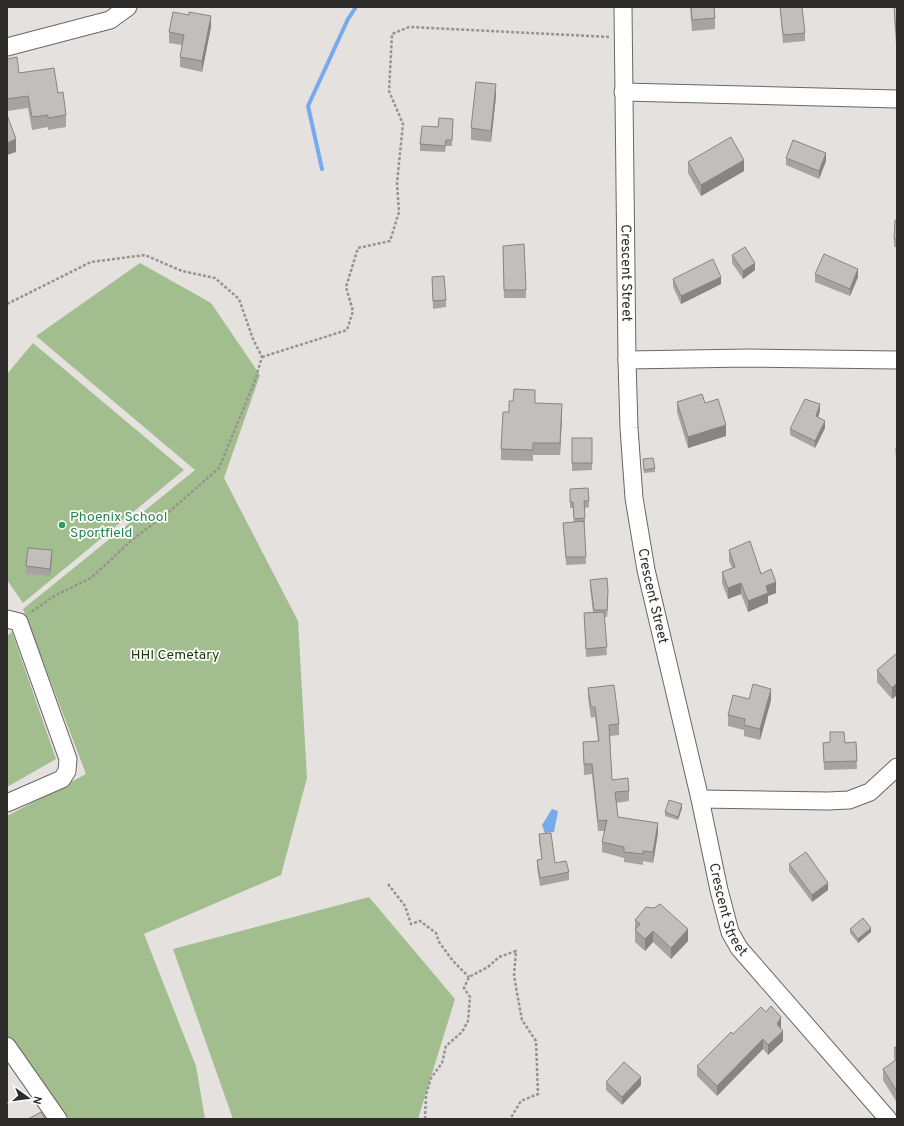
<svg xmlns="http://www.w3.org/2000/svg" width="904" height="1126" font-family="Overpass,sans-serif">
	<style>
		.green { fill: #a3be8e }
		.water { fill: #76aaec }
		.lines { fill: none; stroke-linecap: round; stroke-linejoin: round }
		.stream { stroke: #76aaec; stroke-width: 4 }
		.minor-casing { stroke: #6a6765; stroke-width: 19 }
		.path { stroke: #969391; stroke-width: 2.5; stroke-dasharray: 3 2; stroke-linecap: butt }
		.minor { stroke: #fff; stroke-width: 17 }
		.wall { fill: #a6a3a2 }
		.shaded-wall { fill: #878584 }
		.building { fill: #c1bebc; stroke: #878584 }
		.leisure-dot { fill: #2e9e5b; stroke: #fff; stroke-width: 1.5 }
		.labels { text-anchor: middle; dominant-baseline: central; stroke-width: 3.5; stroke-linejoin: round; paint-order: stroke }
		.street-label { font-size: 14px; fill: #2e2c2b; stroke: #fff }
		.leisure-label { font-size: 14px; fill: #27864d; stroke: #fff; text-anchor: start }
		.park-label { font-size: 14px; fill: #1d3600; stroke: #fff }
	</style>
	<rect width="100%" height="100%" fill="#e5e1df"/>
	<g class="green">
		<polygon points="140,263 211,303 260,375 224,478 298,621 307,778 281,875 144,934 196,1066 205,1119 55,1119 7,1049 7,816 86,774 23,609 195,470 36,336"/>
		<polygon points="33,343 184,470 23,603 7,580 7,374"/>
		<polygon points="12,632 56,759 7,787 7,636"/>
		<polygon points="369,897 455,999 418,1119 233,1119 173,949"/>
	</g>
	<polygon class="water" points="552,809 558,811 554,832 545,833 542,825"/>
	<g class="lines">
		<polyline class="stream" points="322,169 308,106 348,19 356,7"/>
		<defs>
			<g id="minor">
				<path id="s1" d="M623 7 627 360 629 428 634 498 646 570 700 799 719 890 730 932 739 948 888 1119"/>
				<polyline points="7,47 110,20 128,7"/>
				<polyline points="623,92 897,99"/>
				<polyline points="627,360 749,358 897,360"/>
				<polyline points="7,619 19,622 68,759 67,771 62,779 7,803"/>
				<polyline points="700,799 828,801 849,800 870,792 897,767"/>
				<polyline points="7,1046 58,1119"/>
			</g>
		</defs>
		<use href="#minor" class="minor-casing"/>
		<g class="path">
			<polyline points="7,304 91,262 145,255 182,271 215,278 239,299 253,339 262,357 254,383 219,468 170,511 132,540 91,578 54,596 30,613"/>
			<polyline points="262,357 347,330 353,311 346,287 358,248 390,241 399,212 397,183 403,124 389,91 392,34 409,27 609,37"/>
			<polyline points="388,884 405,906 411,924 420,921 436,933 439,942 453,961 469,977"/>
			<polyline points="425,1119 426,1095 431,1078 442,1063 446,1046 462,1032 468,1021 470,997 464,988 469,977 488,967 499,957 516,951 514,975 517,993 522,1020 536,1041 538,1094 521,1101 510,1119"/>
		</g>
		<use href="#minor" class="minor"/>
	</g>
	<g class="wall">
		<polygon points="690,7 714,7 715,18 715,29 692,31"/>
		<polygon points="780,7 802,7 805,33 805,41 783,43"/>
		<polygon points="894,7 897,7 897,45 896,45 894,17"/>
		<polygon points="211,27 202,72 180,67 180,57 182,45 169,43 169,32"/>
		<polygon points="7,59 19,73 58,93 66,115 66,127 48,130 48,127 32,130 28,108 7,111"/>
		<polygon points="496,96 491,142 471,140 471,128"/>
		<polygon points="453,119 452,146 446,146 445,152 420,151 420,144 438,127"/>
		<polygon points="786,158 826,161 819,179 786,165"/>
		<polygon points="688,162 744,171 701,196 688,173"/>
		<polygon points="897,220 897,247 894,247 894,239"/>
		<polygon points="503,246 526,290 526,298 504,298"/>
		<polygon points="732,255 755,270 743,279 732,263"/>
		<polygon points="815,274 858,277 850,296 815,282"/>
		<polygon points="432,277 446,300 446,307 433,309"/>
		<polygon points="673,279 721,284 681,304 673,287"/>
		<polygon points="677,402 705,403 726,436 688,448 677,412"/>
		<polygon points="535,403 562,415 560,455 533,455 533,461 501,460 501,449 509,412"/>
		<polygon points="820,411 818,417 825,428 815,448 790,435 790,429"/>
		<polygon points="572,438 592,438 592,470 572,471"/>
		<polygon points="643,459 655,468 655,472 644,473"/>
		<polygon points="588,488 589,507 585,508 585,524 584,524 586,564 566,565 563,523 574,522 573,508 570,508 570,489"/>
		<polygon points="729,550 761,574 776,593 768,596 768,603 748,612 741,594 728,599 722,583 722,572 732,568 729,561"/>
		<polygon points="52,558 50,576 26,574 26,566"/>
		<polygon points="590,580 608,598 607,617 604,617 607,655 586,657 584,613 593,612 590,587"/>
		<polygon points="897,631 897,643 896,643 896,635"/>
		<polygon points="897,653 897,695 892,699 877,682 877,670"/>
		<polygon points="588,688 619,724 619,735 610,736 612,780 629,791 629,801 616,803 618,817 658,833 653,863 643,861 643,865 624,862 624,858 602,852 602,842 605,831 598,831 592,774 584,775 583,742 598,741 595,717 591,718 588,698"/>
		<polygon points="749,699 771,700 760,740 744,736 744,730 728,726 728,715"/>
		<polygon points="856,742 857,769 824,770 823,743"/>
		<polygon points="682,808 678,820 665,816 665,812"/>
		<polygon points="539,834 555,863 569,872 569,880 540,886 537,867 537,860 542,859 539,842"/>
		<polygon points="789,864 828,890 812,902 789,871"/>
		<polygon points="635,920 688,941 671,959 653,942 645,951 635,942"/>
		<polygon points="850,929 871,932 858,943 850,933"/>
		<polygon points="781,1027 781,1028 783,1041 768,1055 763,1049 717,1096 697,1076 697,1066 733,1034"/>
		<polygon points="897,1046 897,1101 896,1101 883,1080 883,1069 895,1061 894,1059 894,1048"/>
		<polygon points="606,1082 641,1085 622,1105 606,1090"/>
	</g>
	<g class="shaded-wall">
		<polygon points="211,16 211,27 202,72 202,61"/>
		<polygon points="496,84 496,96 491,142 491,131"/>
		<polygon points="16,139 16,152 7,155 7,143"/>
		<polygon points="826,153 826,161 819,179 819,171"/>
		<polygon points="744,160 744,171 701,196 701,185"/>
		<polygon points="755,263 755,270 743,279 743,271"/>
		<polygon points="858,269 858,277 850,296 850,289"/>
		<polygon points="721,277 721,284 681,304 681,296"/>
		<polygon points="562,404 562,415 560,455 560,443"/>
		<polygon points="820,404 820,411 816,423 816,416"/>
		<polygon points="825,421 825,428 815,448 815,441"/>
		<polygon points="726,425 726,436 688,448 688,437"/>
		<polygon points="52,550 52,558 50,576 50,569"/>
		<polygon points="776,582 776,593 768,596 768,603 748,612 748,601 766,586"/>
		<polygon points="741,583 741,594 728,599 728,588"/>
		<polygon points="608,591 608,598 607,617 607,610"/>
		<polygon points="897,683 897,695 892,699 892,688"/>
		<polygon points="771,689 771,700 760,740 760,729"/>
		<polygon points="682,804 682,808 678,820 678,817"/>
		<polygon points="658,823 658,833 653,863 653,852"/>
		<polygon points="828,883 828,890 812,902 812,895"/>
		<polygon points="871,928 871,932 858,943 858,939"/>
		<polygon points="688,929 688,941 671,959 671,948"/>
		<polygon points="653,931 653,942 645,951 645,939"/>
		<polygon points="781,1017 781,1027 777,1035 777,1024"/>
		<polygon points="783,1031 783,1041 768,1055 768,1045"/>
		<polygon points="763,1039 763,1049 717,1096 717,1086"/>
		<polygon points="641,1077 641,1085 622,1105 622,1097"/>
		<polygon points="897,1089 897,1101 896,1101 896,1090"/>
	</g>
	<g class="building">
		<polygon points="691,7 714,7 715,18 692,20"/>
		<polygon points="780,7 802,7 805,33 783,35"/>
		<polygon points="894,7 897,7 897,33 896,33"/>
		<polygon points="173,12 189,15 189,12 211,16 202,61 180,57 184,35 169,32"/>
		<polygon points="17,57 19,73 54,68 58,93 63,92 66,115 48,118 48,115 32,117 28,96 7,99 7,59"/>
		<polygon points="476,82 496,84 491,131 471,128"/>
		<polygon points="7,115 16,139 7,143"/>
		<polygon points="439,118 453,119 452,140 446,140 445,146 420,144 422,126 438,127"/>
		<polygon points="731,137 744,160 701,185 688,162"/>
		<polygon points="793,140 826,153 819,171 786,158"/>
		<polygon points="895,220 897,220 897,239 894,239"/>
		<polygon points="524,244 526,290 504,290 503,246"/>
		<polygon points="745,247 755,263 743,271 732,255"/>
		<polygon points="824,254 858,269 850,289 815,274"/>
		<polygon points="713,259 721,277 681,296 673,279"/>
		<polygon points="444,276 446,300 433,301 432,277"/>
		<polygon points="514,389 535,390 535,403 562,404 560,443 533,443 533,450 501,449 503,412 509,412 509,401 513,401"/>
		<polygon points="702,394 705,403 718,399 726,425 688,437 677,402"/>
		<polygon points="805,399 820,404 816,416 825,421 815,441 790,429"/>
		<rect x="572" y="438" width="20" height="25"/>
		<polygon points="896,448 897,448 897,468"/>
		<polygon points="653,458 655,468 644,470 643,459"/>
		<polygon points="588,488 589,501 584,501 585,518 574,519 573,502 570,502 570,489"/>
		<polygon points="584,521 586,557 566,557 563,523"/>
		<polygon points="750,541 761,574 771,569 776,582 766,586 768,593 748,601 741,583 728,588 722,572 735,567 729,550"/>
		<polygon points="28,548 52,550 50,569 26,566"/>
		<polygon points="607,578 608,591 607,610 594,610 590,580"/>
		<polygon points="604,612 607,647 586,649 584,613"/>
		<polygon points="897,653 897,683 892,688 877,670"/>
		<polygon points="753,684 771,689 760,729 744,725 745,719 728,715 733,695 749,699"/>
		<polygon points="614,685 619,724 609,725 612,780 628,778 629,791 615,792 618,817 658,823 653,852 643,851 643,854 624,852 624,847 602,842 607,820 598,821 592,764 584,764 583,742 599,741 595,707 591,707 588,688"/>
		<polygon points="830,732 844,732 845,743 856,742 857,761 824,762 823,743 830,742"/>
		<polygon points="669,800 682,804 678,817 665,812"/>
		<polygon points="551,833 555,863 566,861 569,872 540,878 537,860 542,859 539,834"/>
		<polygon points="806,852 828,883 812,895 789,864"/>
		<polygon points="660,904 688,929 671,948 653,931 645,939 635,930 640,924 635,920 646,907 654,908"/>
		<polygon points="863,918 871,928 858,939 850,929"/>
		<polygon points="771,1006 781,1017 777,1024 783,1031 768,1045 763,1039 717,1086 697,1066 731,1032 733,1034 761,1007 766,1012"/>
		<polygon points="897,1046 897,1052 894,1048"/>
		<polygon points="897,1059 897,1089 896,1090 883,1069"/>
		<polygon points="624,1062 641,1077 622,1097 606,1082"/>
		<polygon points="41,1112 45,1119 28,1119"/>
	</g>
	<circle class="leisure-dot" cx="62" cy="525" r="4"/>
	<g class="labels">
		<g class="street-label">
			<text stroke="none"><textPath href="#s1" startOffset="266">Crescent Street</textPath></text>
			<text stroke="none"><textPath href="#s1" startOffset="591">Crescent Street</textPath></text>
			<text stroke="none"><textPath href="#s1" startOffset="914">Crescent Street</textPath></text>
		</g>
		<g class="leisure-label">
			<text x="70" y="517">Phoenix School<tspan x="70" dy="16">Sportfield</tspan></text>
		</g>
		<g class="park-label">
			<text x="175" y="655">HHI Cemetary</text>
		</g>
	</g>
	<rect width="904" height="1126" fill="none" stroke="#2e2c2b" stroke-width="16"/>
	<g transform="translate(28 1098) rotate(104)" stroke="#ffffff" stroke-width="3" paint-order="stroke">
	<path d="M0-3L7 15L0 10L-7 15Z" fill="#2e2c2b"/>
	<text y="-6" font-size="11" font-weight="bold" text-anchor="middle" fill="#2e2c2b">N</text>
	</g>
</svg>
